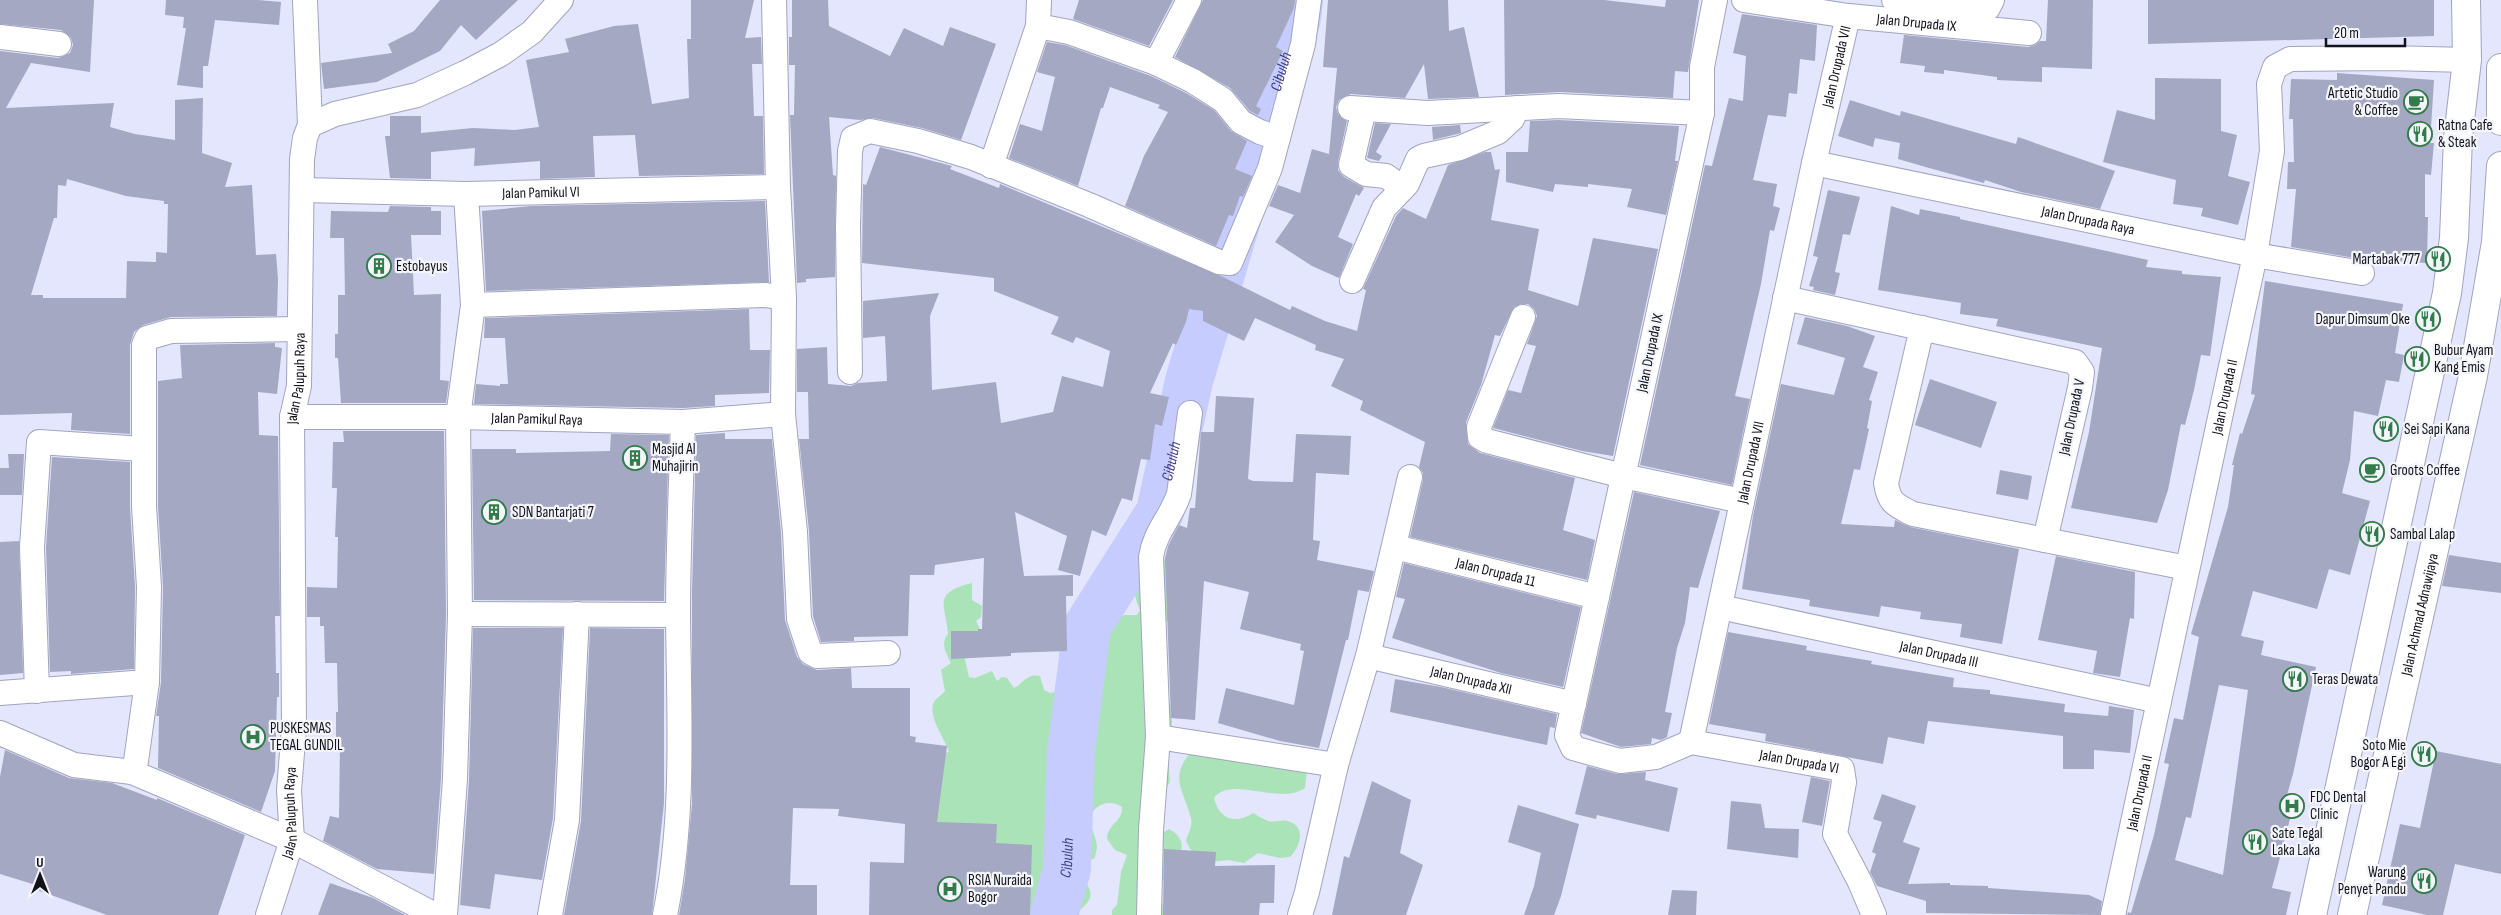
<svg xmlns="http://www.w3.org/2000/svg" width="2501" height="915" font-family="'Sofia Sans Condensed',sans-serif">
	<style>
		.green { fill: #abe3b8 }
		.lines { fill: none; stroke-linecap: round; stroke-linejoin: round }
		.river { stroke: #c6ccfe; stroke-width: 48 }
		.building { fill: #a4a8c2; fill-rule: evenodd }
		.minor-casing { stroke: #a1a4be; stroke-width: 26 }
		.primary-casing { stroke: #a1a4be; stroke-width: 30 }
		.minor { stroke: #fff; stroke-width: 24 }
		.primary { stroke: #fff; stroke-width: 28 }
		.labels { text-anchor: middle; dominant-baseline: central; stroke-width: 4.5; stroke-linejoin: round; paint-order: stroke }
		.street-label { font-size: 15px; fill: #11121b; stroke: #f4f5fa }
		.poi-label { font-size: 15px; fill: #11121b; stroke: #f4f5fa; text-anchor: start }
		.water-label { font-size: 16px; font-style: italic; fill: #3d3d85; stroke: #f4f5fa }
	</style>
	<rect width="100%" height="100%" fill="#e3e6fd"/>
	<g class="green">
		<path d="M1160 555 1169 563 1168 620 1162 630 1166 698 1172 707V724L1170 731 1168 758 1170 781 1165 792 1164 824 1161 829 1162 833 1169 829C1197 844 1172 870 1160 884 1156 890 1154 900 1152 907L1174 899 1164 915H1112V910L1117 905 1121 872 1127 855 1115 850 1107 839C1107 824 1123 822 1122 807 1116 803 1110 802 1103 804 1080 814 1096 832 1097 846 1097 850 1095 854 1095 858L1083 863 1078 867C1078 879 1096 888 1089 900 1086 906 1079 909 1076 915H1009L1013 846 925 833 940 754 949 752C945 738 927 717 934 702 937 697 942 695 945 691L941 670 951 663C946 653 940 644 948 634 946 605 931 593 972 583V600L982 606 981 617 976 621 982 633 964 655 969 677 975 678 992 671 997 681 1002 677 1007 678 1014 688C1024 683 1026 673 1040 676L1044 690 1050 693 1056 692 1093 667 1094 648 1101 639 1107 640 1093 619 1091 599 1096 594 1106 597 1109 602 1107 619 1112 620 1124 615H1137L1140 610C1133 592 1126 572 1143 557Z"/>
		<path d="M1193 750 1307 770 1305 788C1279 806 1231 775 1214 798 1219 819 1235 825 1253 813 1258 816 1263 819 1268 821 1274 823 1281 819 1288 821 1307 827 1300 847 1290 857L1280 858 1258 853 1244 863 1228 860 1212 862 1197 854 1190 849 1186 841C1188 833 1193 826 1191 818 1183 788 1168 777 1193 750Z"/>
	</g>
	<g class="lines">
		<path class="river" id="s1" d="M1054 915 1067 869 1071 751 1087 627 1160 512 1189 381 1297 18 1299 0"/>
	</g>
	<g class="building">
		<path d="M0 0H94L90 72 31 63 6 108 114 103 110 127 135 134 175 140V100L203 98 202 153 232 163 225 187 252 185 256 255 276 254 278 279 277 316 171 317 143 325 134 332 130 345V434L71 430 72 413 0 415V51L58 58 70 53 73 45 71 38 61 30 0 24ZM67 179 126 196 164 201V204H168L167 253 156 252V262L127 261 126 298H43V295H31L54 218H57L58 185 66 186Z"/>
		<polygon points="166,0 258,0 281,2 279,25 215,20 208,66 203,66 203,88 177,85 186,28 183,28 184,17 165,15"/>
		<polygon points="440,0 518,0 476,40 461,25 440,51 377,82 324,89 321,63 392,53 388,44 414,31"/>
		<polygon points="691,0 754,0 745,38 761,37 762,64 752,64 754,116 763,116 764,174 639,176 635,135 593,136 595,177 540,179 540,161 474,166 475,148 431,152 431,179 390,178 385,136 390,136 390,116 421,116 421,133 473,128 515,130 539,127 526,60 569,52 565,39 614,26 638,24 652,104 689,98 687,39 691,39"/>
		<polygon points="792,0 828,0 829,26 890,56 904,28 943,46 950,27 996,44 961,140 922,128 873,118 860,120 829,117 833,175 836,176 835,277 806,279 806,282 797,283 790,115 794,115 795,65 789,65 789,37 792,37"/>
		<polygon points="1079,0 1173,0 1149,46 1073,19"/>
		<polygon points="1203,0 1295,0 1294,8 1276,47 1283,51 1256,106 1261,109 1258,115 1250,111 1230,88 1175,57"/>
		<polygon points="1328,0 1448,0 1449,31 1464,27 1479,97 1428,99 1424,64 1405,98 1351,94 1339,100 1336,107 1338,114 1347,121 1338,162 1338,170 1344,177 1364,188 1359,196 1356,194 1338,237 1353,244 1339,278 1312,266 1275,242 1294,215 1269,206 1278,185 1300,193 1312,149 1329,154 1337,68 1323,67"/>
		<polygon points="1504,0 1604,0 1665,7 1666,0 1699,0 1688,72 1675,71 1673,98 1560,92 1505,95"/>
		<polygon points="2048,0 2093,0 2092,69 2042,67 2042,82 1997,80 1997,77 1944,70 1944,74 1924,72 1925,66 1900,63 1904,35 2028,47 2035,45 2040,41 2046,41"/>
		<polygon points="2148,0 2434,0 2434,36 2148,44"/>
		<polygon points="1742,14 1817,25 1815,61 1800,59 1797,94 1789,93 1786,117 1768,115 1753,180 1777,184 1773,206 1780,208 1774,231 1770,230 1761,284 1735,396 1750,399 1732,485 1640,465 1705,165 1712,166 1729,98 1743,101 1746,56 1733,53"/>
		<polygon points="1047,42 1065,45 1151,76 1186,93 1214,110 1231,131 1247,141 1235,169 1252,176 1243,197 1240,196 1233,216 1229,215 1216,246 1125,206 1144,156 1168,112 1158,108 1160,105 1110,87 1103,108 1101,108 1078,186 1009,158 1020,124 1042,131 1055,77 1037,72"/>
		<polygon points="2337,73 2434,80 2430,143 2434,143 2431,175 2425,174 2425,217 2428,217 2427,263 2366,260 2291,247 2296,189 2287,189 2288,162 2294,162 2293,119 2289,119 2291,79 2337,80"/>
		<polygon points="2155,78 2221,79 2221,131 2237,135 2228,176 2250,182 2238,225 2201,216 2203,208 2173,204 2176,180 2103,162 2117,110 2155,120"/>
		<polygon points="1850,100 1900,116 1901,111 2016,144 2018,137 2115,171 2100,209 2021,192 1985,180 1984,183 1929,168 1898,159 1900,143 1875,138 1873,147 1838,136"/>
		<polygon points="1559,120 1679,126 1675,161 1678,161 1666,215 1627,207 1632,189 1588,184 1588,187 1555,184 1553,192 1506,182 1506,152 1528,152 1530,121"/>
		<polygon points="1375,123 1391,124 1376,152 1382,156 1379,161 1367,158"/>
		<polygon points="1460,125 1461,133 1433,140 1432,127"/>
		<polygon points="880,147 952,166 950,169 999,188 1000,184 1221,276 1290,310 1292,306 1325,321 1357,331 1366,290 1363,289 1396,216 1403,208 1426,219 1448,165 1485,152 1491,152 1495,170 1500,169 1491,220 1539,229 1528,290 1578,306 1593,238 1658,249 1613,456 1582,451 1493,428 1508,390 1521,393 1536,346 1527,344 1537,316 1534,309 1528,304 1521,304 1514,307 1500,336 1495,335 1481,385 1466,422 1468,444 1480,453 1575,478 1563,530 1595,540 1587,580 1410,537 1423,480 1423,473 1419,467 1425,442 1360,410 1363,401 1331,386 1344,359 1315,350 1316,345 1255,318 1244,341 1203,321 1203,311 1189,309 1186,322 1176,345 1173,343 1150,393 1169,397 1162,426 1155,424 1150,460 1141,459 1132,501 1122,498 1106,536 1092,530 1080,576 1058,570 1067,536 1015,512 1024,576 1073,575 1073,596 1066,596 1067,651 1011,653 1011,656 951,659 951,631 978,631 978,629 982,629 984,558 935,565 934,575 910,575 908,636 854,637 854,641 821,642 813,616 809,531 799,439 809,439 808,392 797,392 797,349 827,347 828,384 851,386 858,383 887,381 885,336 863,338 863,301 939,293 930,316 932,390 996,382 1001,423 1053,412 1062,376 1103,387 1110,351 1076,337 1073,343 1051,334 1059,317 994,291 994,278 862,263 863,184 866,185"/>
		<polygon points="1828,190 1860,197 1850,235 1843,234 1835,272 1840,273 1835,295 1813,290 1814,287 1809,286 1818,257 1813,256"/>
		<polygon points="765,201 769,282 486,291 482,211 531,206"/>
		<polygon points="390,206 431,207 431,211 441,211 441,235 411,235 414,295 441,294 440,380 449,381 446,403 341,403 338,358 335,358 335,334 338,334 338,295 345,295 344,238 330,238 331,211 388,212"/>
		<polygon points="1891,206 1919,215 1920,209 1960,217 1960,219 2148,260 2146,267 2182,271 2182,274 2221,277 2210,356 2201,355 2194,390 2185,425 2181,424 2168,490 2157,523 2071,508 2089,432 2102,348 1996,326 1998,319 1960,314 1961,303 1878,290"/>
		<path d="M2265 281 2403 304 2395 353 2404 355 2399 382 2386 380 2378 416 2354 411 2350 460 2342 493 2370 501 2350 575 2329 569 2317 609 2253 591 2241 636 2264 641 2261 655 2316 667 2293 774 2283 809 2291 815 2272 888 2291 892 2286 915H2127L2128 912 2131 913 2154 835 2169 764 2164 763 2174 718 2183 720 2199 637 2191 634 2228 507 2234 465H2232L2240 433 2242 434 2255 395 2251 394ZM2219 685 2248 690 2223 875 2175 860 2186 817 2191 818Z"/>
		<polygon points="749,309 750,350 770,350 769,393 715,395 715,406 683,408 474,404 476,384 500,386 500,384 508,384 505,338 484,338 485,318"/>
		<polygon points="1805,317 1847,326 1875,336 1863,367 1878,372 1869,400 1872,401 1867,428 1869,429 1860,470 1854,469 1841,524 1894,527 1895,520 1910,527 2019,549 2002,644 1960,637 1962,624 1920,619 1921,612 1881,606 1879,617 1809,606 1810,600 1742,589 1753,516 1781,384 1834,395 1845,358 1797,344"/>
		<polygon points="275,343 275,347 282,348 277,394 258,392 259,435 278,436 280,616 275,616 276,673 279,673 279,697 277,697 275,771 261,812 158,768 159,716 156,716 161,682 163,587 158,506 158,381 182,378 180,345"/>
		<polygon points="1930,379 1997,402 1981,448 1915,425"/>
		<polygon points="1216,396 1254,398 1248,479 1253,481 1293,482 1296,434 1351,436 1349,475 1316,473 1313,540 1320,541 1317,560 1374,571 1369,592 1358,590 1348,640 1346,640 1319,748 1280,741 1218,723 1226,688 1294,705 1304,651 1300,650 1301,644 1240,629 1249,592 1204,581 1195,720 1171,718 1165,558 1168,546 1179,525 1187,528 1190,508 1195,508 1201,432 1214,432"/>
		<polygon points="343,431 444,431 446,614 441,778 434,874 377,869 323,841 330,816 339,818 340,741 336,741 336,712 338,712 337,663 325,663 324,626 320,626 320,617 307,617 307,587 337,588 338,537 335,537 337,488 332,488 333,442 344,442"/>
		<polygon points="725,433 725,439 772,439 781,533 785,620 797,657 803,664 817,670 851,668 852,688 910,688 910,736 916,737 915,742 947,746 937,822 997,824 996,843 1032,845 1030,915 869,915 870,862 904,863 905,824 838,816 839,809 793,808 790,885 817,885 817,915 679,915 685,879 692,804 692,592 696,435"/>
		<polygon points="611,434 669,435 664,601 474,600 472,449 516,449 516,453 610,451"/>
		<polygon points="8,454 24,454 22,495 0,495 0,468 9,468"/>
		<polygon points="52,457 130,462 130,507 135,587 134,669 71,674 71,671 50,672 46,547"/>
		<polygon points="2000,470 2032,476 2028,500 1996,494"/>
		<polygon points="1634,492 1720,511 1698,588 1690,587 1685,623 1677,648 1665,712 1672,713 1667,737 1661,740 1652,738 1651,744 1621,747 1581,733"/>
		<polygon points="19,541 23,673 0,675 0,542"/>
		<polygon points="2449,555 2501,563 2501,593 2442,586"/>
		<polygon points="2056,556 2135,572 2134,619 2130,618 2120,677 2093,673 2097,651 2038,640"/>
		<polygon points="1404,563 1581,607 1563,687 1501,673 1392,638 1405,599 1396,597"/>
		<polygon points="473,628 563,628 553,818 542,880 495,874 490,909 460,905 469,780"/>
		<polygon points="590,628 664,629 664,803 652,915 564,915 581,821"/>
		<polygon points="1728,632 1807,646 1806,650 1872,661 1871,664 1954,678 1953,687 1990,690 1990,694 2065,704 2064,712 2108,716 2109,706 2134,710 2130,753 2094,750 2094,769 2063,769 2063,736 1928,721 1924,744 1888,737 1883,764 1765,741 1766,734 1709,724"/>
		<polygon points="1395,679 1441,687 1557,714 1555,728 1550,727 1547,745 1390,712"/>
		<polygon points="5,750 69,778 112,783 157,800 157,798 245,835 218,915 107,915 37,890 39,886 0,874 0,777"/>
		<polygon points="2436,751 2501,764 2501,874 2455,864 2443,915 2427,915 2382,905 2400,824 2420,828"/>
		<polygon points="1587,766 1617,774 1646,772 1645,780 1678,788 1669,832 1597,815 1596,819 1575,814"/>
		<polygon points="1811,777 1830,781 1822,826 1802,822"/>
		<polygon points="1372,781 1411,800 1400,853 1423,865 1406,915 1332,915 1344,856 1349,858"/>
		<polygon points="1882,794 1916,806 1903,842 1920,848 1908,884 1950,883 1950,885 1988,886 1988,888 2089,895 2102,901 2100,915 1926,913 1926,901 1877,886 1870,872 1876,854 1872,852 1882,822 1873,819"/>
		<polygon points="1731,801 1761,804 1765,828 1799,829 1798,858 1727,849"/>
		<polygon points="1518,805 1579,824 1561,896 1554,915 1524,915 1534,886 1541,853 1508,842"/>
		<polygon points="1164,849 1216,852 1215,866 1275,865 1274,903 1260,903 1259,915 1163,915"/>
		<polygon points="330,883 373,898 405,915 318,915"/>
		<polygon points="1672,890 1697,891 1696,915 1668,915"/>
	</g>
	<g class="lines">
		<defs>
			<g id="minor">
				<polyline points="305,0 310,125"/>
				<polyline points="774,0 778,187 784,298 783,414 795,532 799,619 810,652 817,656 888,653"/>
				<path id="s2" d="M1715 0 1702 67V113L1567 735 1573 748 1620 761 1656 757 1691 742 1842 769 1844 782 1835 834 1860 882 1874 915"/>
				<path id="s3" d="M1744 0 1848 16 2029 33"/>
				<polyline points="1894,0 1975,12 1988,8 1992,0"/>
				<polyline points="1038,26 1069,32 1156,63 1193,81 1223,100 1241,122 1260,132 1278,138"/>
				<polyline points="0,37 59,44"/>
				<polyline points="1156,63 1189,0"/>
				<polyline points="1350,108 1428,113 1559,106 1702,113"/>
				<polyline points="1364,109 1351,165 1366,174 1386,176 1403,188"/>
				<path id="s4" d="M1814 163 2255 255 2362 273"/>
				<polyline points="991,166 1038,26 1039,0"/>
				<path id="s5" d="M303 190 466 194 778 187"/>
				<polyline points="1352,281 1384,208 1407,184 1418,159 1424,156 1460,148 1498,132 1512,119 1517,108"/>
				<polyline points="1785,298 2075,362 2082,372 2080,388 2045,540"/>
				<polyline points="473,305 766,295 784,298"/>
				<polyline points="1523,317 1479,427 1480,437 1487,441 1623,476 1742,501"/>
				<path d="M1922 328 1886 483C1889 503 1895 505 1913 514L2187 568"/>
				<polyline points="850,372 848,226 850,151 853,138 870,131 918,141 971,157 1089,205 1219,262 1230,263 1270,168 1303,44 1309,0"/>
				<path id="s6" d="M292 417H458L683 422 783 414"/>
				<path id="s7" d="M1395 547 1597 597"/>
				<path id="s8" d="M1720 607 2159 701"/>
				<polyline points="460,614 678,615"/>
				<path id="s9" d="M1368 656 1574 704"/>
				<polyline points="37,691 32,547 39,442 143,449"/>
				<polyline points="0,693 147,682"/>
				<polyline points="0,733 74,765 132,772 292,840 435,915"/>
				<polyline points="1158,737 1336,765"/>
				<path id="s10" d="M1691 742 1814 163 1848 16"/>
				<polyline points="132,772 136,761 147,682 149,587 144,506 144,345 147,338 171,331 299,329"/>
				<path id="s11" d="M268 915 292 840 289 790 294 728 292 417 299 386 302 159 305 138 310 125 335 114 417 95 465 73 501 54 532 32 561 0"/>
				<polyline points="445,915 455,779 460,614 458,417 473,305 466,194"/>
				<polyline points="550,915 567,820 577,614"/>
				<path d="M665 915C685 816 679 716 678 616 678 551 681 487 683 422"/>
				<path d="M1149 915 1151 830 1158 737 1151 557C1155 531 1171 518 1179 494L1190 413"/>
				<polyline points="1300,915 1307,892 1336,765 1368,656 1410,477"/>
				<path id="s12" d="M2113 915 2255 255 2272 151 2269 84 2275 67 2290 59 2388 58 2467 60"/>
			</g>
			<g id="primary">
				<polyline points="2501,68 2501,121"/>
				<polyline points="2312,915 2447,293 2454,238 2458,138 2467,60 2466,0"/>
				<path id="s13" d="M2352 915 2473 376 2496 242 2501 166"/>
			</g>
		</defs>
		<use href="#minor" class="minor-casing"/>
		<use href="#primary" class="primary-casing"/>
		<use href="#minor" class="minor"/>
		<use href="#primary" class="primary"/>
	</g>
	<defs>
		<symbol id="cafe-ring" viewBox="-11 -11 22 22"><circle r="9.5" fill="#f4f5fa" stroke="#317c4a" stroke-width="1.5"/><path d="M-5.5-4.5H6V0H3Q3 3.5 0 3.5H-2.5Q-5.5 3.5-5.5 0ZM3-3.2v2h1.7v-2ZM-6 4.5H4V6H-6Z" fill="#317c4a"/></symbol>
		<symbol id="restaurant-ring" viewBox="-11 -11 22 22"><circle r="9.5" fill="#f4f5fa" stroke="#317c4a" stroke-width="1.5"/><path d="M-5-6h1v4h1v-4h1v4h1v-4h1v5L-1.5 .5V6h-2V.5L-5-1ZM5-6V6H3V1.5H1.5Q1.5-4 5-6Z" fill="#317c4a"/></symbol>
		<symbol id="building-ring" viewBox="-11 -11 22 22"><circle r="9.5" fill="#f4f5fa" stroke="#317c4a" stroke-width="1.5"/><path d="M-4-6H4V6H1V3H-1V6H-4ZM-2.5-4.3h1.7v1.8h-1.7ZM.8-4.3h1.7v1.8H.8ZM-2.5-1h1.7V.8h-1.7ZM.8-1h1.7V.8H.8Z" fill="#317c4a"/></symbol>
		<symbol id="hospital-ring" viewBox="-11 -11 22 22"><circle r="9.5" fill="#f4f5fa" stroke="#317c4a" stroke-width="1.5"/><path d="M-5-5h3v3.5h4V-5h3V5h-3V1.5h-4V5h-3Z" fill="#317c4a"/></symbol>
	</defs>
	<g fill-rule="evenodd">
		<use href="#cafe-ring" x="2402" y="88" width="28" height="28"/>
		<use href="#restaurant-ring" x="2406" y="120" width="28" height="28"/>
		<use href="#restaurant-ring" x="2424" y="245" width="28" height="28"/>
		<use href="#building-ring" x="365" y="252" width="28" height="28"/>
		<use href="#restaurant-ring" x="2414" y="305" width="28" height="28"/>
		<use href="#restaurant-ring" x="2403" y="345" width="28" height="28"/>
		<use href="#restaurant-ring" x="2372" y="415" width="28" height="28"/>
		<use href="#building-ring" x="621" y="444" width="28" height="28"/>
		<use href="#cafe-ring" x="2358" y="456" width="28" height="28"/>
		<use href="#building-ring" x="480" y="498" width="28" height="28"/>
		<use href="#restaurant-ring" x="2358" y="520" width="28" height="28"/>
		<use href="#restaurant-ring" x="2281" y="665" width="28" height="28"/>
		<use href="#hospital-ring" x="239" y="723" width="28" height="28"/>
		<use href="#restaurant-ring" x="2410" y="740" width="28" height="28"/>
		<use href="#hospital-ring" x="2278" y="792" width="28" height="28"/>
		<use href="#restaurant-ring" x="2241" y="828" width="28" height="28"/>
		<use href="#restaurant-ring" x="2410" y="867" width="28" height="28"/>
		<use href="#hospital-ring" x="936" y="875" width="28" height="28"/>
	</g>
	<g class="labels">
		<g class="street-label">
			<text stroke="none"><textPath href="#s3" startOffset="174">Jalan Drupada IX</textPath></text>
			<text stroke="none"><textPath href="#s10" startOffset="691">Jalan Drupada VII</textPath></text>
			<text stroke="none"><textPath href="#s5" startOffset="238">Jalan Pamikul VI</textPath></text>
			<text stroke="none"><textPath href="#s4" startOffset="280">Jalan Drupada Raya</textPath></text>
			<text transform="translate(1650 353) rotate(-78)">Jalan Drupada IX</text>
			<text stroke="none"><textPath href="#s11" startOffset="541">Jalan Palupuh Raya</textPath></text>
			<text stroke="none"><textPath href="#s12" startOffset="530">Jalan Drupada II</textPath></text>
			<text transform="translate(2072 417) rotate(-78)">Jalan Drupada V</text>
			<text stroke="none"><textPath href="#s6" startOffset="245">Jalan Pamikul Raya</textPath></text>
			<text stroke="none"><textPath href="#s10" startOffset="286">Jalan Drupada VII</textPath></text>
			<text stroke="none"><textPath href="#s7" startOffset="104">Jalan Drupada 11</textPath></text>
			<text stroke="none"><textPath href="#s13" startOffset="308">Jalan Achmad Adnawijaya</textPath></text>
			<text stroke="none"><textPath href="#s8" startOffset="224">Jalan Drupada III</textPath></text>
			<text stroke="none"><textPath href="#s9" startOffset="106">Jalan Drupada XII</textPath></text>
			<text stroke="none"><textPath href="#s2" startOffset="998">Jalan Drupada VI</textPath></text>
			<text stroke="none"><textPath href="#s12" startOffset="125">Jalan Drupada II</textPath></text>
			<text stroke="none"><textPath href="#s11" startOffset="106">Jalan Palupuh Raya</textPath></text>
		</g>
		<g class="poi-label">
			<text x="2398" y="93" text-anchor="end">Artetic Studio<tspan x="2398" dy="17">&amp; Coffee</tspan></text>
			<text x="2438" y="125">Ratna Cafe<tspan x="2438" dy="17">&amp; Steak</tspan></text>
			<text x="2420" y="259" text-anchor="end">Martabak 777</text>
			<text x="396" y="266">Estobayus</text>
			<text x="2410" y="319" text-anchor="end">Dapur Dimsum Oke</text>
			<text x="2434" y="350">Bubur Ayam<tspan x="2434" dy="17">Kang Emis</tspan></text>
			<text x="2404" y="429">Sei Sapi Kana</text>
			<text x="652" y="449">Masjid Al<tspan x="652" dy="17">Muhajirin</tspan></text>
			<text x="2390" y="470">Groots Coffee</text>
			<text x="512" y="512">SDN Bantarjati 7</text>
			<text x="2390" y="534">Sambal Lalap</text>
			<text x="2312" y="679">Teras Dewata</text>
			<text x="270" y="728">PUSKESMAS<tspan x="270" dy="17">TEGAL GUNDIL</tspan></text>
			<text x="2406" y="745" text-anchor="end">Soto Mie<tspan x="2406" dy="17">Bogor A Egi</tspan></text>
			<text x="2310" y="797">FDC Dental<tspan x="2310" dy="17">Clinic</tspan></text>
			<text x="2272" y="833">Sate Tegal<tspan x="2272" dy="17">Laka Laka</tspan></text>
			<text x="2406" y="872" text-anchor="end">Warung<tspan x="2406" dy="17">Penyet Pandu</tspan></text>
			<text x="968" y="880">RSIA Nuraida<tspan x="968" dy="17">Bogor</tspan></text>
		</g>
		<g class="water-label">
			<text stroke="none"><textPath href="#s1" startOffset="884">Cibuluh</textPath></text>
			<text stroke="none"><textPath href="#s1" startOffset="479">Cibuluh</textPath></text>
			<text stroke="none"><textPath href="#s1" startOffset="59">Cibuluh</textPath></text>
		</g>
	</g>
	<g transform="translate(40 875)" stroke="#f4f5fa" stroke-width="4" paint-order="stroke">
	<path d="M0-4L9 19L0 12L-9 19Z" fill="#11121b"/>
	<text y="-8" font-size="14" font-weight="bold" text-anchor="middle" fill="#11121b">U</text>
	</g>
	<path d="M2326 38v8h79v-8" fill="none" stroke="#11121b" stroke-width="2.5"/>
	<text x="2334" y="38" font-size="15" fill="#11121b" stroke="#f4f5fa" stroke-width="4" paint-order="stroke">20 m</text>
</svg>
